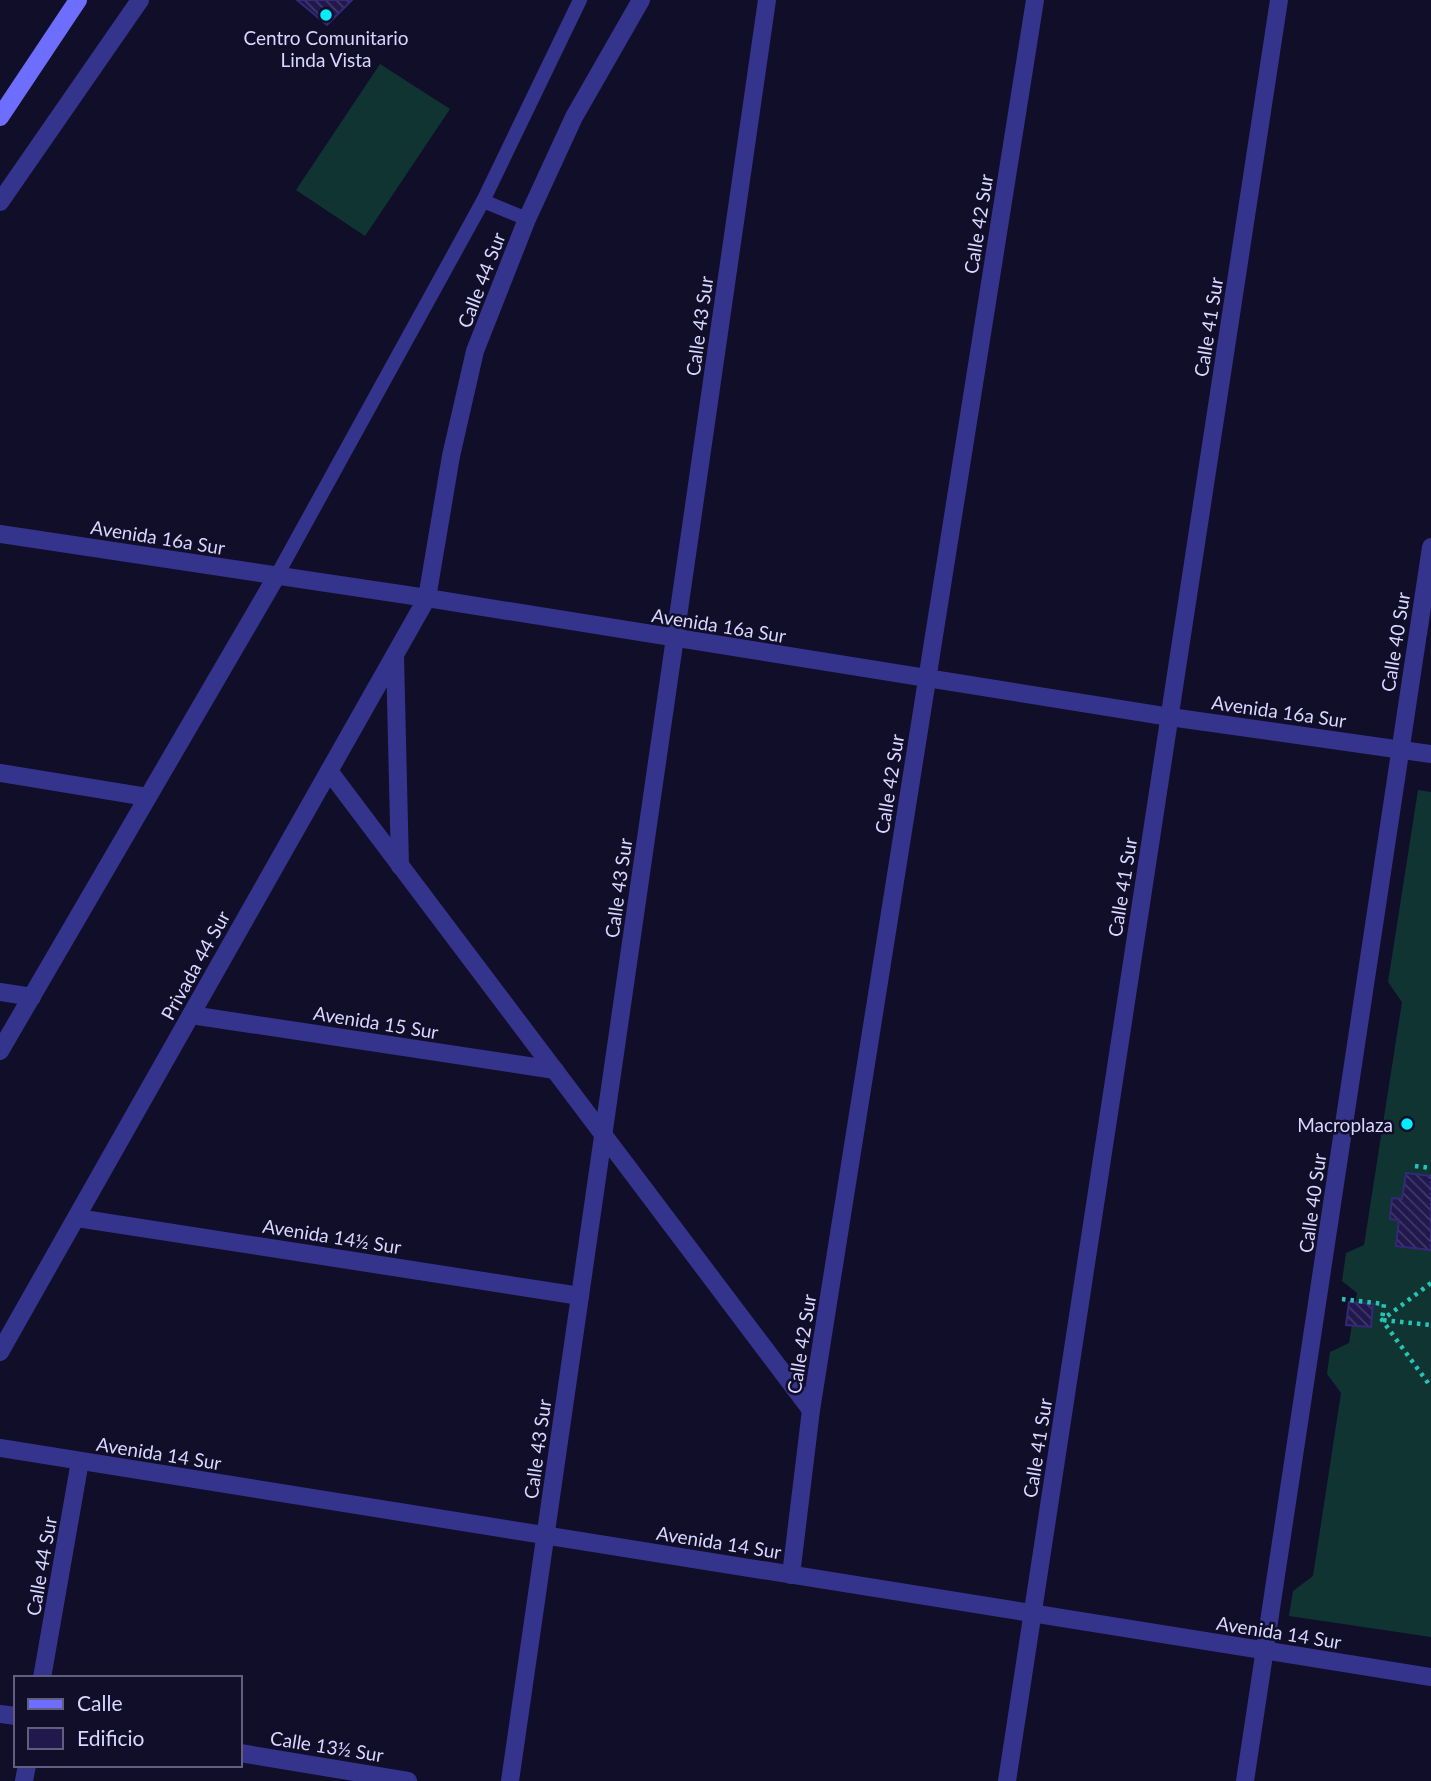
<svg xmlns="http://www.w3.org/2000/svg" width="1431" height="1781" font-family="Lato,sans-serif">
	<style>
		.pitch { fill: #103432 }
		.building { fill: url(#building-back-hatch); stroke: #35287a; stroke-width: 2 }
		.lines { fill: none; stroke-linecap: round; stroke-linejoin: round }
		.path { stroke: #24c5b6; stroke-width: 4.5; stroke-dasharray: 3.5 5; stroke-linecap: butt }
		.lane { stroke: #35348d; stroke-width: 14 }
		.street { stroke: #35348d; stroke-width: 18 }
		.secondary { stroke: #6d6eff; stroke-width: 18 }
		.poi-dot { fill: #02eeff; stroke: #110e29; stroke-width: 2.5 }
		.labels { text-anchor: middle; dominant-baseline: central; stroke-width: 5; stroke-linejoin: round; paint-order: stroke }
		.poi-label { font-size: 19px; fill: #d9d6ff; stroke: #110e29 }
		.street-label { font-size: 19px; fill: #d9d6ff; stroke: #110e29 }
	</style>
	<defs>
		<pattern id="building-back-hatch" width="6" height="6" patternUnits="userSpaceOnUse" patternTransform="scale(1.75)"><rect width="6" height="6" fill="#21184c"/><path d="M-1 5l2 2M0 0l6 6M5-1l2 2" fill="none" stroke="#413967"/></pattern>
	</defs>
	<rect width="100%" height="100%" fill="#110e29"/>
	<g class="pitch">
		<polygon points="380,64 450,109 365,236 296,190"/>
		<polygon points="1418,790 1431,792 1431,1637 1289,1616 1293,1591 1313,1576 1341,1393 1327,1374 1330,1352 1349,1343 1357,1293 1342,1281 1346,1253 1364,1245 1402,1002 1388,982"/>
	</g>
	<g class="building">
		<polygon points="297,0 352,0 327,25"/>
		<polygon points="1406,1173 1431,1176 1431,1250 1396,1246 1399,1220 1390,1219 1392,1198 1402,1199"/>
		<polygon points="1349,1302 1373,1304 1371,1327 1346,1325"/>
	</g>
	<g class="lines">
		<g class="path">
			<polyline points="1415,1166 1431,1168"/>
			<polyline points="1431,1283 1382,1320 1431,1387"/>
			<polyline points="1342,1299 1384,1304 1382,1320 1431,1325"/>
		</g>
		<g class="lane">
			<polyline points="483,201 527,219"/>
			<polyline points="276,577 483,201 580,0"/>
		</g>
		<g class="street">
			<polyline points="0,202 140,0"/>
			<polyline points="0,534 427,598 1170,717 1431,754"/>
			<polyline points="395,656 400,866"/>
			<polyline points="329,771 811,1410"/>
			<polyline points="0,773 147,797"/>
			<polyline points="0,992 32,997"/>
			<polyline points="191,1015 555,1070"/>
			<polyline points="0,1051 276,577"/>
			<polyline points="77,1218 580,1296"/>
			<polyline points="0,1352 427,598 451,456 475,351 527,219 574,117 641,0"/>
			<polyline points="0,1448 1431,1677"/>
			<polyline points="791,1575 811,1410 1035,0"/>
			<polyline points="42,1678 80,1461"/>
			<polyline points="0,1714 16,1716"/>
			<polyline points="240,1753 408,1781"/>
			<polyline points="24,1781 27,1765"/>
			<polyline points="510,1781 767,0"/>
			<polyline points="1007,1781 1279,0"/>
			<polyline points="1245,1781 1431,547"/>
		</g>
		<polyline class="secondary" points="0,117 78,0"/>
	</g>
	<g class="poi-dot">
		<circle cx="326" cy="15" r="7"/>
		<circle cx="1407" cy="1124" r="7"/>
	</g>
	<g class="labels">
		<g class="poi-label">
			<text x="326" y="37">Centro Comunitario<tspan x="326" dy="22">Linda Vista</tspan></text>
			<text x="1393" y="1124" text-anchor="end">Macroplaza</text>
		</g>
		<g class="street-label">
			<text transform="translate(978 224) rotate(-81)">Calle 42 Sur</text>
			<text transform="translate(481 280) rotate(-69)">Calle 44 Sur</text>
			<text transform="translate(699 326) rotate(-82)">Calle 43 Sur</text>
			<text transform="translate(1208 327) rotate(-81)">Calle 41 Sur</text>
			<text transform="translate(158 537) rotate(9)">Avenida 16a Sur</text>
			<text transform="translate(719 625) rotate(9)">Avenida 16a Sur</text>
			<text transform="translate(1395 642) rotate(-81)">Calle 40 Sur</text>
			<text transform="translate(1279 711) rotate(8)">Avenida 16a Sur</text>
			<text transform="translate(889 784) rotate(-81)">Calle 42 Sur</text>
			<text transform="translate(1122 887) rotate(-81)">Calle 41 Sur</text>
			<text transform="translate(618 888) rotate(-82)">Calle 43 Sur</text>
			<text transform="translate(195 965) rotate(-61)">Privada 44 Sur</text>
			<text transform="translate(376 1022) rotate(9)">Avenida 15 Sur</text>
			<text transform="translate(1312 1203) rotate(-82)">Calle 40 Sur</text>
			<text transform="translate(332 1236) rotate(9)">Avenida 14½ Sur</text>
			<text transform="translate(801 1344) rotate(-81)">Calle 42 Sur</text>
			<text transform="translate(1037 1448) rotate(-81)">Calle 41 Sur</text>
			<text transform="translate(537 1449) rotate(-82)">Calle 43 Sur</text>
			<text transform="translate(159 1453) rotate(9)">Avenida 14 Sur</text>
			<text transform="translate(719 1542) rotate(9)">Avenida 14 Sur</text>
			<text transform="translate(41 1566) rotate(-80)">Calle 44 Sur</text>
			<text transform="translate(1279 1632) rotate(9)">Avenida 14 Sur</text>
			<text transform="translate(327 1746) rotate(9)">Calle 13½ Sur</text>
		</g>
	</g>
	<rect x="14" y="1676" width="228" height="91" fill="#110e29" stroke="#615e7f" stroke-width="2"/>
	<rect x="28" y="1699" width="35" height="10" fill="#6d6eff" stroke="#615e7f" stroke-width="2"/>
	<text x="77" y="1711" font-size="21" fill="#d9d6ff">Calle</text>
	<rect x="28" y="1728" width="35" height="21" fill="#21184c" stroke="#615e7f" stroke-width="2"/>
	<text x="77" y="1746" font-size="21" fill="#d9d6ff">Edificio</text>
</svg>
